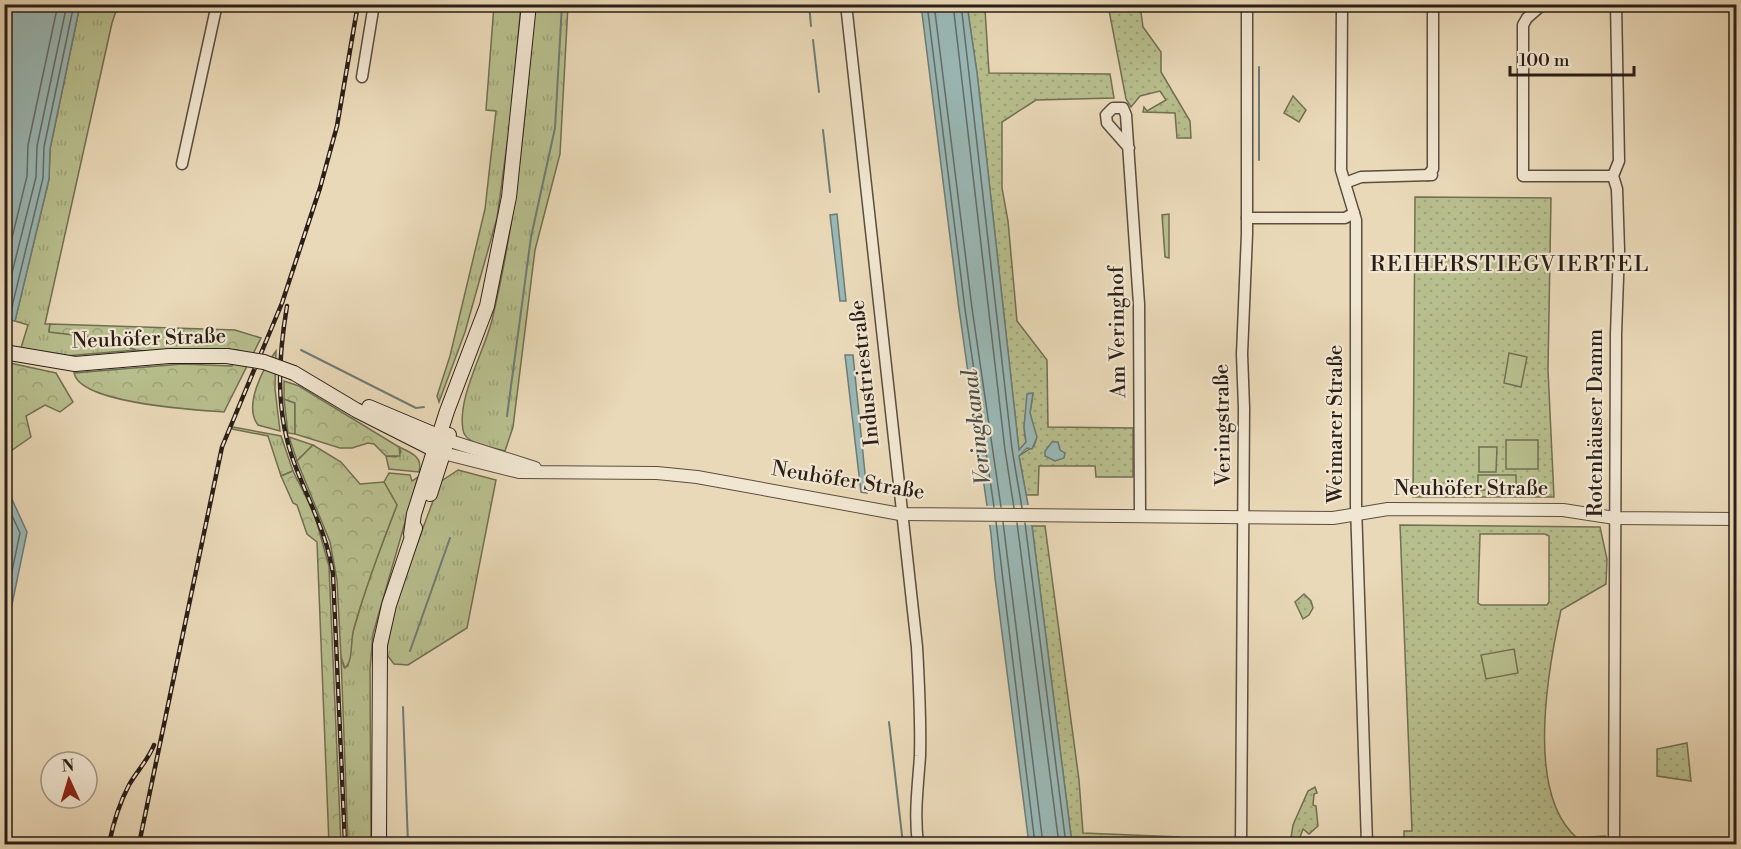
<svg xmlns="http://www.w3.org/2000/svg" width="1741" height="849" font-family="'Libre Bodoni',serif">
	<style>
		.grass { fill: url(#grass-tufts); stroke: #716f53; stroke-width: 1.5 }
		.forest { fill: url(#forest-crowns); stroke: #716f53; stroke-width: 1.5 }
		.park { fill: url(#park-dots); stroke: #716f53; stroke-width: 1.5; fill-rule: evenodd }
		.garden { fill: #b8bf8e; stroke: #716f53; stroke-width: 1.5 }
		.water { fill: #9ab9b7; stroke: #6d7b77; stroke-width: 1.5 }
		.pier { fill: #ead9b8 }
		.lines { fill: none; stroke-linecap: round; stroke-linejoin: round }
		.shore { stroke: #626c68; stroke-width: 1.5 }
		.stream { stroke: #6d7b77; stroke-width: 2 }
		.minor-casing { stroke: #5a4e40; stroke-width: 13 }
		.tertiary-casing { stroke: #5a4e40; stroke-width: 14 }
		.secondary-casing { stroke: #2a1f18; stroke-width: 16 }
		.minor { stroke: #f1e6d1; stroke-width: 10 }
		.tertiary { stroke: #f1e6d1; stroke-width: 12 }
		.secondary { stroke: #f1e6d1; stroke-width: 14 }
		.rail-casing { stroke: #2a1f18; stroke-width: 4.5 }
		.rail { stroke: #f1e6d1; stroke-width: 2; stroke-dasharray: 7; stroke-linecap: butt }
		.secondary-bridge-casing { stroke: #2a1f18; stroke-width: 16; stroke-linecap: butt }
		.secondary-bridge { stroke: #f1e6d1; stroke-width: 14 }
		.labels { text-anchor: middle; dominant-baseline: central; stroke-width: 4.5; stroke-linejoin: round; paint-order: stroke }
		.street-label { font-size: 21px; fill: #2a1f18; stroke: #f1e6d1 }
		.neighbourhood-label { font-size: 22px; letter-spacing: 1.5px; fill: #2a1f18; stroke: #f1e6d1 }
		.water-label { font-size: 22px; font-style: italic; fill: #4c4d48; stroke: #f1e6d1 }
	</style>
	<defs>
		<pattern id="grass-tufts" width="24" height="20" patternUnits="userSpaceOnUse" patternTransform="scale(1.5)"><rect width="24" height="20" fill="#b8bf8e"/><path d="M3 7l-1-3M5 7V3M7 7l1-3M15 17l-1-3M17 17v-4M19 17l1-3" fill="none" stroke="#9ea47a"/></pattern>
		<pattern id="forest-crowns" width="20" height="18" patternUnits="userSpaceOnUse" patternTransform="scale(1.5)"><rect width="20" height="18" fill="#b8bf8e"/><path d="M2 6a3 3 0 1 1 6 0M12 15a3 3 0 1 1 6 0" fill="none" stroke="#9ea47a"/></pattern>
		<pattern id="park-dots" width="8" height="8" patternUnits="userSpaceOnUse" patternTransform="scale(1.5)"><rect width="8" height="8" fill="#b8bf8e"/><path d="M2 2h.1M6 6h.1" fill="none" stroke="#9ea47a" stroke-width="1.8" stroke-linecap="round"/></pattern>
	</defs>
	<rect width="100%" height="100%" fill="#ead9b8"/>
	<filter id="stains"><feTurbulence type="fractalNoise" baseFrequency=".00333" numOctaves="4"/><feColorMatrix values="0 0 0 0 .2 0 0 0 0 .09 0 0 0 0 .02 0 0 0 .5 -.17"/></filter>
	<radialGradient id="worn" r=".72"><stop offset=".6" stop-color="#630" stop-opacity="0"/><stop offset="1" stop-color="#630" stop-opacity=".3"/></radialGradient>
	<g class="grass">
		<polygon points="80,5 118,5 112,23 45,324 50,324 49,331 108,339 136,350 53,357 20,351 28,325 15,321 49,179 50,149"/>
		<polygon points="494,5 521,5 511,115 497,218 465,332 439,402 437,396 450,356 485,209 496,111 486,110"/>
		<path d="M535 5H568L560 154 535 250 513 427 505 451C493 447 465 445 463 430 457 398 484 352 492 320 517 217 526 110 535 5Z"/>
		<polygon points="1169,214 1169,258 1165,257 1162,215"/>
		<path d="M276 351 275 389 280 431 258 425C243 406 263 368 276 351Z"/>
		<polygon points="284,399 295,403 295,434 288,433"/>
		<polygon points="233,427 281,436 293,471 281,476 268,436 232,429"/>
		<polygon points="289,437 313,445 297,461"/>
		<path d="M399 447C412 453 423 457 419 472L389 469 386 456 396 457 401 452Z"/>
		<polygon points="458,470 496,480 467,628 408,665 394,664 385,652 393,609 440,482"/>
		<polygon points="389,473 410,475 412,481 418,477 373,634 370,669 371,844 348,844 341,657 344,667 348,666 352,635 368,581 397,505 384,482"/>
	</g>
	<g class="forest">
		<path d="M50 324 235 330 261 338 224 412C197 410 80 404 74 373L182 364 232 366 238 350 187 349 154 352 136 350 108 339 49 332Z"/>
		<polygon points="5,362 56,373 73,402 60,412 45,405 26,416 31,437 5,455"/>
		<polygon points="284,381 299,386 399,447 400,456 386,456 374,444 368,443 352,448 340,448 295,434 295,403 284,399"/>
		<path d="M313 445 341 462 360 484 384 482 397 505C381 546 366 586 354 628 350 639 354 660 345 668L341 657 337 580 330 542 297 461Z"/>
		<polygon points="293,471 314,513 329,566 341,844 329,844 317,542 307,534 297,505 293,503 281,476"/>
	</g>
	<g class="park">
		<path d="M967 5H981L985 9 989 73 1110 74 1114 98 1036 100 1002 122V188L1008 221 1017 321 1047 360 1048 427 1133 428V477H1096L1095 466H1039L1038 495H1026L1019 456 1034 446 1036 440 1030 413 1033 394C1025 409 1022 425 1026 442L1019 451 977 73Z"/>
		<polygon points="1108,5 1140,5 1143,27 1161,52 1161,72 1190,121 1191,138 1177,138 1175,113 1143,112 1144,107 1147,111 1166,100 1160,91 1140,96 1131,107 1126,99"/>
		<polygon points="1293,96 1306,110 1299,122 1284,113"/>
		<polygon points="1415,197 1551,198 1548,370 1554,497 1413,497"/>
		<path d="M1400 525 1600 527 1607 559 1606 584 1561 610C1548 669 1525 793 1577 838L1605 836V844L1404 843V831H1412ZM1480 534H1545L1549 536V602L1547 605H1481L1478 603Z"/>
		<polygon points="1032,526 1045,526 1079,780 1083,833 1180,837 1180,844 1072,844"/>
		<polygon points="1304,594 1311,601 1313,608 1309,615 1303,619 1295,602"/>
		<polygon points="1687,743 1691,781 1657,776 1657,749"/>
		<polygon points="1315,787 1317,793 1314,794 1313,805 1316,806 1318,826 1309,834 1303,829 1299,840 1291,838 1293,825 1308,791"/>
	</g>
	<g class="garden">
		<polygon points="1509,353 1527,357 1521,387 1504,383"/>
		<rect x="1506" y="440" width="32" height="29"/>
		<polygon points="1479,447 1497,447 1496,472 1479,472"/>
		<rect x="1478" y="475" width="38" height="15"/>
		<polygon points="1514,649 1518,673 1486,679 1481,655"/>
	</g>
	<g class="water">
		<polygon points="5,4 80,5 50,149 49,179 15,321 4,319"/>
		<polygon points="921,5 967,5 977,73 1019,450 1026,442 1024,427 1027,394 1033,393 1030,413 1037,437 1032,449 1027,448 1019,456 1032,526 1072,844 1029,844 995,578 991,534 959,309"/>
		<polygon points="837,214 846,301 840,301 830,215"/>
		<polygon points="845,355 853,355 867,493 861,492"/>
		<polygon points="1052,442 1058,442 1060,450 1065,453 1064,458 1055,461 1045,456 1045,451"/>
		<polygon points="5,484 27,532 5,638"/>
	</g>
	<polygon class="pier" points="1031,505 1033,525 987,525 984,506"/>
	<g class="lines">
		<g class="shore">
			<polyline points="927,4 965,309 994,507"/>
			<polyline points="934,4 972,308 1001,507"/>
			<polyline points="953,4 1005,450 1014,508"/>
			<polyline points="961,4 1012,449 1022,508"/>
			<polyline points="4,271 27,176 28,145 58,4"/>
			<polyline points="4,305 36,177 37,146 67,4"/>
			<polyline points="4,313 11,311 43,178 44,147 74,4"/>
			<polyline points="4,498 20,533 4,609"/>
			<polyline points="996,522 1035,844"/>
			<polyline points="1003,522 1043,844"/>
			<polyline points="1017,523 1059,844"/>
			<polyline points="1025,523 1066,844"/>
		</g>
		<g class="stream">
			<polyline points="809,4 811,26"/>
			<polyline points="813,40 819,92"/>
			<polyline points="823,130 830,192"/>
			<polyline points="1259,160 1259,67"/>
			<polyline points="301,350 416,408 424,407"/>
			<polyline points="507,416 531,237 555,128 562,4"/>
			<polyline points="410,651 450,538"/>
			<polyline points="403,707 408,844"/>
			<polyline points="889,722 903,844"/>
		</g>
		<defs>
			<g id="minor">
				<path d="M846 4 917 647C919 683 921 719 920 756 918 786 914 814 918 844"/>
				<polyline points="1342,4 1341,170 1356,220 1356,505 1367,844"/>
				<polyline points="1543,4 1527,18 1523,25 1523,176 1613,176"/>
				<polyline points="362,77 374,4"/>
				<polyline points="1129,148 1107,123 1106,115 1113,108 1123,108 1126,115 1139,304 1140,516"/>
				<polyline points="182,164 217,4"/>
				<polyline points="1428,175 1433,169 1433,4"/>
				<polyline points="1345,183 1361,177 1432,175"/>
				<polyline points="1247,218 1345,218 1354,213"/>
				<polyline points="1241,844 1244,408 1242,354 1247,234 1247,4"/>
				<polyline points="1614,844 1616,334 1619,250 1617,189 1613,176 1619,161 1616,4"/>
			</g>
			<g id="tertiary">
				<polyline points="447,440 535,468"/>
				<polyline points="443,453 519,472 657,473 697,477 900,514 1333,518 1388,509 1563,510 1615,518 1736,519"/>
			</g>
			<g id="secondary">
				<polyline points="4,352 75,364 169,356 227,356"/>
				<polyline points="294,373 356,410 441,453"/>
				<polyline points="369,407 445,439"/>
				<polyline points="430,494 449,435"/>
				<polyline points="411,534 414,514 447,411 487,306 509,197 529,4"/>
				<polyline points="379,844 380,645 389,605 415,528"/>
			</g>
		</defs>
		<use href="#minor" class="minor-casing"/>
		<use href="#tertiary" class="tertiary-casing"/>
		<use href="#secondary" class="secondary-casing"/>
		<use href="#minor" class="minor"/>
		<use href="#tertiary" class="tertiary"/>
		<use href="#secondary" class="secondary"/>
		<defs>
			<g id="rail">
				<path d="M287 306C278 360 275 413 295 465 309 502 327 534 333 574L345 844"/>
				<path d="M109 844C113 824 119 804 129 785 137 771 148 760 154 745"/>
				<polyline points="139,844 222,447 282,303 320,188 337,126 358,4"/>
			</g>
		</defs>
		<use href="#rail" class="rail-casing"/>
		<use href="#rail" class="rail"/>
		<defs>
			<polyline id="secondary-bridge" points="227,356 264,362 294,373"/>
		</defs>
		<use href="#secondary-bridge" class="secondary-bridge-casing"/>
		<use href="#secondary-bridge" class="secondary-bridge"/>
	</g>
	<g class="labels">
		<g class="street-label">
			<text transform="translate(1118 332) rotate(-91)">Am Veringhof</text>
			<text transform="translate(149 339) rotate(-2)">Neuhöfer Straße</text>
			<text transform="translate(865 373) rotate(-96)">Industriestraße</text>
			<text transform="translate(1596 423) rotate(-90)">Rotenhäuser Damm</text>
			<text transform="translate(1336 424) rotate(-90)">Weimarer Straße</text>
			<text transform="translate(1223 425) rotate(-91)">Veringstraße</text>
			<text transform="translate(848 481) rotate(9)">Neuhöfer Straße</text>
			<text x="1471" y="489">Neuhöfer Straße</text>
		</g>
		<g class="neighbourhood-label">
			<text x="1510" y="264">REIHERSTIEGVIERTEL</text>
		</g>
		<g class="water-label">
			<text transform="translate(977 427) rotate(-97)">Veringkanal</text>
		</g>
	</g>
	<rect width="1741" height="849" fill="none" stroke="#ead9b8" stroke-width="24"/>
	<rect x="6" y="6" width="1729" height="837" fill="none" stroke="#2a1f18" stroke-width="3"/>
	<rect x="12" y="12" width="1717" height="825" fill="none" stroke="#2a1f18" stroke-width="1.5"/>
	<g transform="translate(69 780) rotate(356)"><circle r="28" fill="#f1e6d1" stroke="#a19687" stroke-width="1.5"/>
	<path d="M0-4.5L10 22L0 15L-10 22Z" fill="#8f2418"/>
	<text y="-9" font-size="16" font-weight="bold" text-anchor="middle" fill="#2a1f18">N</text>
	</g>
	<path d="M1510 66v9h124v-9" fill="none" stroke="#2a1f18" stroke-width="3"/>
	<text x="1519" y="66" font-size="18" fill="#2a1f18" stroke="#f1e6d1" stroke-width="4.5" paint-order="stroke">100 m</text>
	<rect width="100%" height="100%" filter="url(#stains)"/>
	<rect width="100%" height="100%" fill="url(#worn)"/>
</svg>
